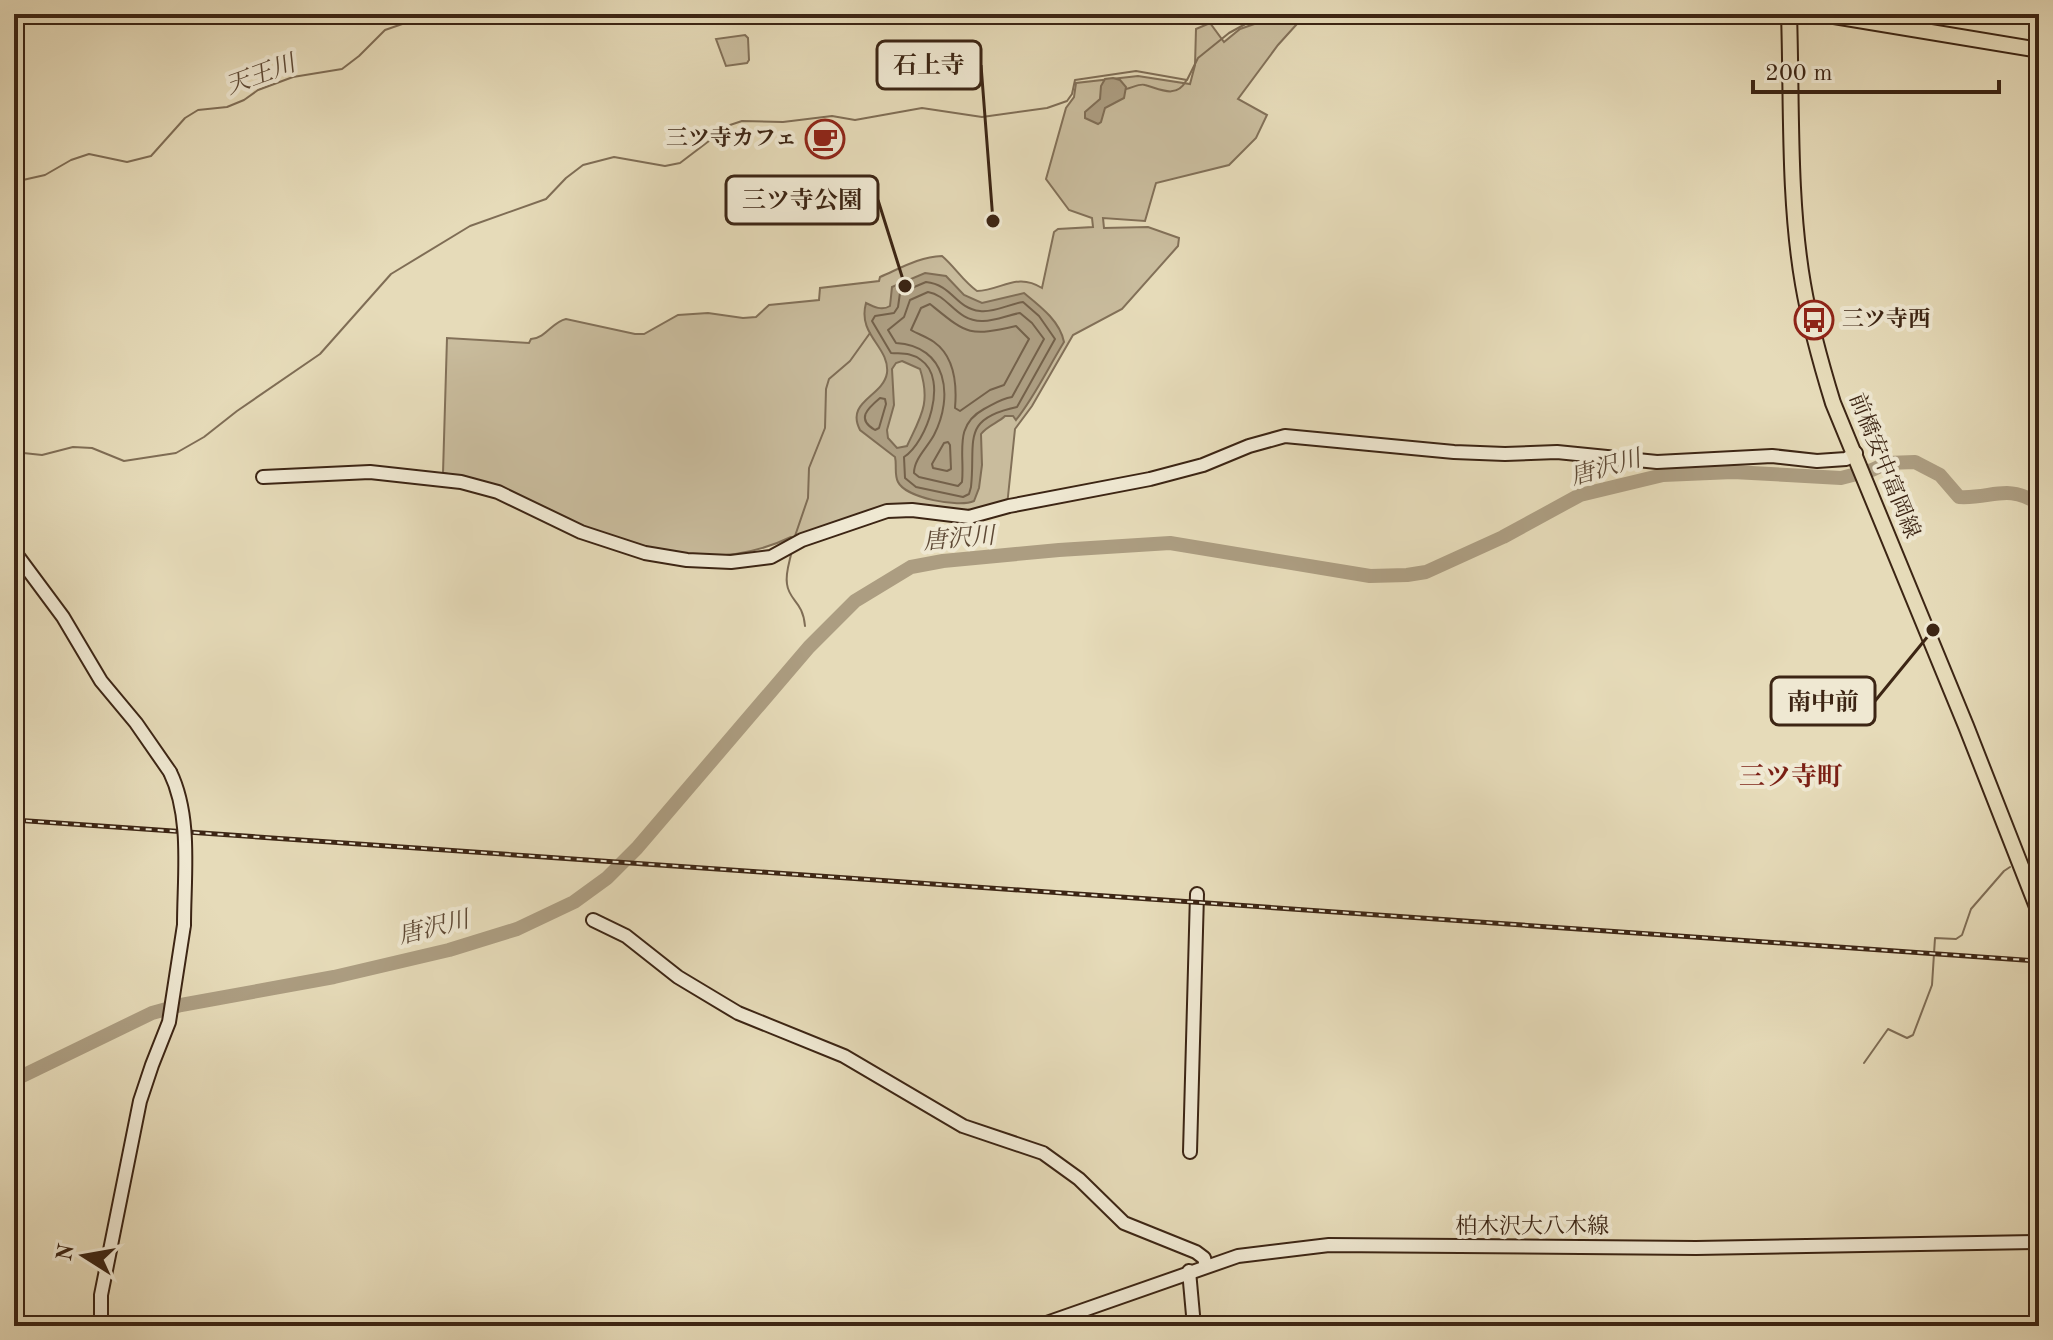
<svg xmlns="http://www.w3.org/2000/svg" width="2053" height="1340" font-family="'Old Standard TT','Noto Serif JP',serif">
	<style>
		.green { fill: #c9bc9d; stroke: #827058; stroke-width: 2 }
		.water { fill: #ac9d81; stroke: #7f6d55; stroke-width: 2; fill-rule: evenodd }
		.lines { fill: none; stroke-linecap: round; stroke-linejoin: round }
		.shore { stroke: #74614a; stroke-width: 2 }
		.stream { stroke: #7f6d55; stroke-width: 2 }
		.river { stroke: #ac9d81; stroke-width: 14 }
		.secondary-casing { stroke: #3c2514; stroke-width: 16 }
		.primary-casing { stroke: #3c2514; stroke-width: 18 }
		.secondary { stroke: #efe8d2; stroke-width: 12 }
		.primary { stroke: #e6dbb9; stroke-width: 14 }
		.rail-casing { stroke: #3c2514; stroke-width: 5 }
		.rail { stroke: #efe8d2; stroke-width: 2; stroke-dasharray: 6; stroke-linecap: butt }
		.secondary-bridge-casing { stroke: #3c2514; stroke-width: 16; stroke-linecap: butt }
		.secondary-bridge { stroke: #efe8d2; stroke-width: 12 }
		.labels { text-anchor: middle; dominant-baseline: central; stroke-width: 8; stroke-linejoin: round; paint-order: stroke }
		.poi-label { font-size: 22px; font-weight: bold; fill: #3c2514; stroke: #efe8d2; text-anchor: end }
		.street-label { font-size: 22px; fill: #3c2514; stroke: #efe8d2 }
		.water-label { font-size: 24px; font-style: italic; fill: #5e4935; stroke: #efe8d2 }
		.quarter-label { font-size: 26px; font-weight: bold; fill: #7a1f14; stroke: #efe8d2 }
		.leader { fill: none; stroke: #3c2514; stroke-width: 3 }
		.callout-dot { fill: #3c2514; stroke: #efe8d2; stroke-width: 3 }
		.callout { fill: #efe8d2; stroke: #3c2514; stroke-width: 3 }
		.callout-label { font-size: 24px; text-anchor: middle; font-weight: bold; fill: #3c2514 }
	</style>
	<rect width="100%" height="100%" fill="#e6dbb9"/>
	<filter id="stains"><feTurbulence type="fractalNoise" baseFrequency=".0025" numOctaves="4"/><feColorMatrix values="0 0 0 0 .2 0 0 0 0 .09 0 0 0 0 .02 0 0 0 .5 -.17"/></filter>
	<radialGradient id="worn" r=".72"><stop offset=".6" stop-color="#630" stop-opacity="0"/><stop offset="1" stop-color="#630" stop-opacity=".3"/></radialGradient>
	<g class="green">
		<path d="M1283 14H1306L1278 45 1238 99 1267 115 1256 138 1229 165 1156 183 1145 221 1103 218 1104 228 1148 227 1179 238 1178 246 1122 309 1073 335 1032 406 1015 429 1007 506 967 514 913 508 797 539 791 537C720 571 649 555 579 525 533 506 493 481 443 473L447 338 529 343 531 339C546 338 552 322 566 319L635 334H644L678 315 708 313 743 318 756 317 769 305 819 300 820 288 879 281 880 277C901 268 919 257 942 256 955 267 963 281 977 291 1002 290 1017 272 1042 288L1054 232 1058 229 1093 227 1092 218 1069 210 1046 179 1066 108 1074 97 1076 83 1138 76 1190 84 1195 65 1196 29 1210 23 1224 42 1240 29Z"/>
		<polygon points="745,35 748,38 749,60 747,63 726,66 716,39"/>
	</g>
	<g class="water">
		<polygon points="1113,78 1120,80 1126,87 1124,98 1105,108 1101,122 1098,124 1085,118 1085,112 1100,99 1101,86 1105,79"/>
		<path d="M925 273 946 276 964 295 982 303 1024 293C1040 306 1060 321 1064 342 1048 368 1035 396 1016 420L1013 416H1005C998 423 988 425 981 434L982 465 979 488 974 501C959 508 906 498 898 482 894 474 897 465 895 457L860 430C845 401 883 397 887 373 890 347 857 335 866 303 874 307 882 311 890 306L892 287ZM902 361 920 369C931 403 921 416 907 446L897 448 888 438 887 430 894 405 892 369 896 363Z"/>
	</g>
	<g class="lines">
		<g class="shore">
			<path d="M926 282C953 285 955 308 980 311 994 313 1009 304 1023 302L1039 316 1055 339 1017 407C960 419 976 441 971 487L969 494 963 497 916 487 905 478 904 457C927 442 949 379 921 360 911 352 901 354 891 353L872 321 875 316 894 313 898 307 900 293Z"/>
			<path d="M928 292C949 295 956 322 983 321 996 321 1008 315 1020 313L1032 323 1044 339 1012 397C1000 399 994 404 984 409 953 426 965 453 962 482L958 486 919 477 914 473C914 459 927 448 934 435 954 396 947 346 896 343L888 330 904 317 910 300Z"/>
			<path d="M930 304C967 334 968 337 1016 326L1029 339 1004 385 990 390 960 411 955 408C957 385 955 357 934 342 927 337 918 334 911 330L921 308Z"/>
			<path d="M880 398 885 399 886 404 879 428 875 430C856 419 867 409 880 398Z"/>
			<polygon points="948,442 950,445 951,469 947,471 933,468 932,464 944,443"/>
		</g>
		<g class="stream">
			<path d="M1126 89C1132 88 1140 83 1145 85 1160 89 1176 99 1186 81"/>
			<polyline points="14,182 45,175 71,160 89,154 127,162 151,156 185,118 198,110 227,107 244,100 258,90 293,77 342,69 359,56 385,30 431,14"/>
			<polyline points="14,452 42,455 73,447 92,448 124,461 176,453 204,437 237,411 320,354 391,274 470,226 546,199 566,178 583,165 614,157 665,166 680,163 730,125 742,121 783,122 832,116 855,120 922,108 982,117 1047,108 1067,101 1072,94 1075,80 1136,71 1187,80 1198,58 1229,33 1260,16 1275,14"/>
			<polyline points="795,536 808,498 809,468 825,428 826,389 829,379 850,361 870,333"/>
			<path d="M792 550C790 561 785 573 787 584 789 601 803 601 805 626"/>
			<polyline points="2031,865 2039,872"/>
			<polyline points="1864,1063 1888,1029 1907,1038 1913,1035 1932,985 1935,938 1956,939 1962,935 1971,909 2004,871 2010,867"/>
			<path d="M861 1326C876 1322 894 1317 906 1326"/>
		</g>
		<path class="river" d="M14 1080 152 1013 181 1005 334 977 449 950 517 929 574 902 607 878 637 848 809 647 855 601 911 567 943 561 1059 550 1170 543 1370 576 1407 575 1426 572 1503 537 1580 495 1663 475 1733 472 1841 478 1872 470 1887 463 1915 462 1940 475 1959 497C1992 499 2007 483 2039 504"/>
		<defs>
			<g id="secondary">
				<polyline points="263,477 370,472 461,482 498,492 581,532 645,553 687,560 731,562 771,557 802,540 887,511 912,510 969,517 1009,506 1150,479 1203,465 1249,446 1285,436 1454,452 1505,454 1557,452 1657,462 1772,456 1817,461 1846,459 1856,453"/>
				<polyline points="14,551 63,617 101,681 136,723 170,772"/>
				<polyline points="593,920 626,936 678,977 738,1013 844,1056 963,1126 1043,1153 1079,1179 1124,1223 1196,1252 1204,1258 1206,1266"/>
				<polyline points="1190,1152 1197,894"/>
				<polyline points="1189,1271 1194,1326"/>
				<polyline points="101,1326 101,1295 140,1101 152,1065 169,1022 184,925"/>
				<polyline points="1038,1326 1238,1256 1329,1245 1696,1248 2039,1242"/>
			</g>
			<g id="primary">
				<path d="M1789 14C1792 102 1788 197 1803 284 1810 325 1821 364 1833 403L1966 726 2039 912"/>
				<polyline points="1822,14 2039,50"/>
			</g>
		</defs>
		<use href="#secondary" class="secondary-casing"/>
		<use href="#primary" class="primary-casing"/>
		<use href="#secondary" class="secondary"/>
		<use href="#primary" class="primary"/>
		<defs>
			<polyline id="rail" points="14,820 2039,961"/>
		</defs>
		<use href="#rail" class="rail-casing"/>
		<use href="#rail" class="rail"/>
		<defs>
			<path id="secondary-bridge" d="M170 772C192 817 184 876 184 925"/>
		</defs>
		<use href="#secondary-bridge" class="secondary-bridge-casing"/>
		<use href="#secondary-bridge" class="secondary-bridge"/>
	</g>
	<defs>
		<symbol id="cafe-ring" viewBox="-11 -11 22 22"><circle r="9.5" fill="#efe8d2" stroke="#8f2418" stroke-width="1.5"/><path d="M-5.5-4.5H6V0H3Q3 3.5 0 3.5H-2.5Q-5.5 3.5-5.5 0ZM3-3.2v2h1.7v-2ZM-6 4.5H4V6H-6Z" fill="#8f2418"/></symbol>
		<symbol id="bus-ring" viewBox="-11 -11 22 22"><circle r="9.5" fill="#efe8d2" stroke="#8f2418" stroke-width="1.5"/><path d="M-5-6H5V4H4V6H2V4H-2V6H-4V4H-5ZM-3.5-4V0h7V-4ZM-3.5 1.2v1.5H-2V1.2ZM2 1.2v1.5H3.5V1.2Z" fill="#8f2418"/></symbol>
	</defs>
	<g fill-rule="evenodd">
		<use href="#cafe-ring" x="803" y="117" width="44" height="44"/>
		<use href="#bus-ring" x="1792" y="298" width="44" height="44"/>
	</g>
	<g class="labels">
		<g class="poi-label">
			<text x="797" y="139">三ツ寺カフェ</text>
			<text x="1842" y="320" text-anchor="start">三ツ寺西</text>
		</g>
		<g class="street-label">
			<text transform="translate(1884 466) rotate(68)">前橋安中富岡線</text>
			<text x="1532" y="1227">柏木沢大八木線</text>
		</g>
		<g class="water-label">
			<text transform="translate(261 76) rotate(-20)">天王川</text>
			<text transform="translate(1606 469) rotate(-16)">唐沢川</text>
			<text transform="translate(959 540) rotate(-5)">唐沢川</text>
			<text transform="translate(434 929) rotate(-14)">唐沢川</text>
		</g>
		<g class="quarter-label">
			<text x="1791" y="778">三ツ寺町</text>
		</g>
	</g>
	<path class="leader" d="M993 221L981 65M905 286L878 200M1933 630L1875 701"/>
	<g class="callout-dot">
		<circle cx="993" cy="221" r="8"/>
		<circle cx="905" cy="286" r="8"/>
		<circle cx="1933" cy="630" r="8"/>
	</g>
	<g class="callout">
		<rect x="877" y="41" width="104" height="48" rx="8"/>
		<rect x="726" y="176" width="152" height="48" rx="8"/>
		<rect x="1771" y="677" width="104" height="48" rx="8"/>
	</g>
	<g class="callout-label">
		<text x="929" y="73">石上寺</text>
		<text x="802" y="208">三ツ寺公園</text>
		<text x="1823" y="710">南中前</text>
	</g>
	<rect width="2053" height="1340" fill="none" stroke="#e6dbb9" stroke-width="48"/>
	<rect x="16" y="16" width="2021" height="1308" fill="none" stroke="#3c2514" stroke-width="4"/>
	<rect x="24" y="24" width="2005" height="1292" fill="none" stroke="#3c2514" stroke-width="2"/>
	<g transform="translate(84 1256) rotate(281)" stroke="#efe8d2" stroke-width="6" paint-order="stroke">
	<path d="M0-6L14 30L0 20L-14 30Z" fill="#3c2514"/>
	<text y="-12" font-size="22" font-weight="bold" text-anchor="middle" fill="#3c2514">N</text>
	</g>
	<path d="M1753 80v12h246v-12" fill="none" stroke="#3c2514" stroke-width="4"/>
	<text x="1765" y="80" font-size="24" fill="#3c2514" stroke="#efe8d2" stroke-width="6" paint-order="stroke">200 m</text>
	<rect width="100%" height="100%" filter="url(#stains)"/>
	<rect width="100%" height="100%" fill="url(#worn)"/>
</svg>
